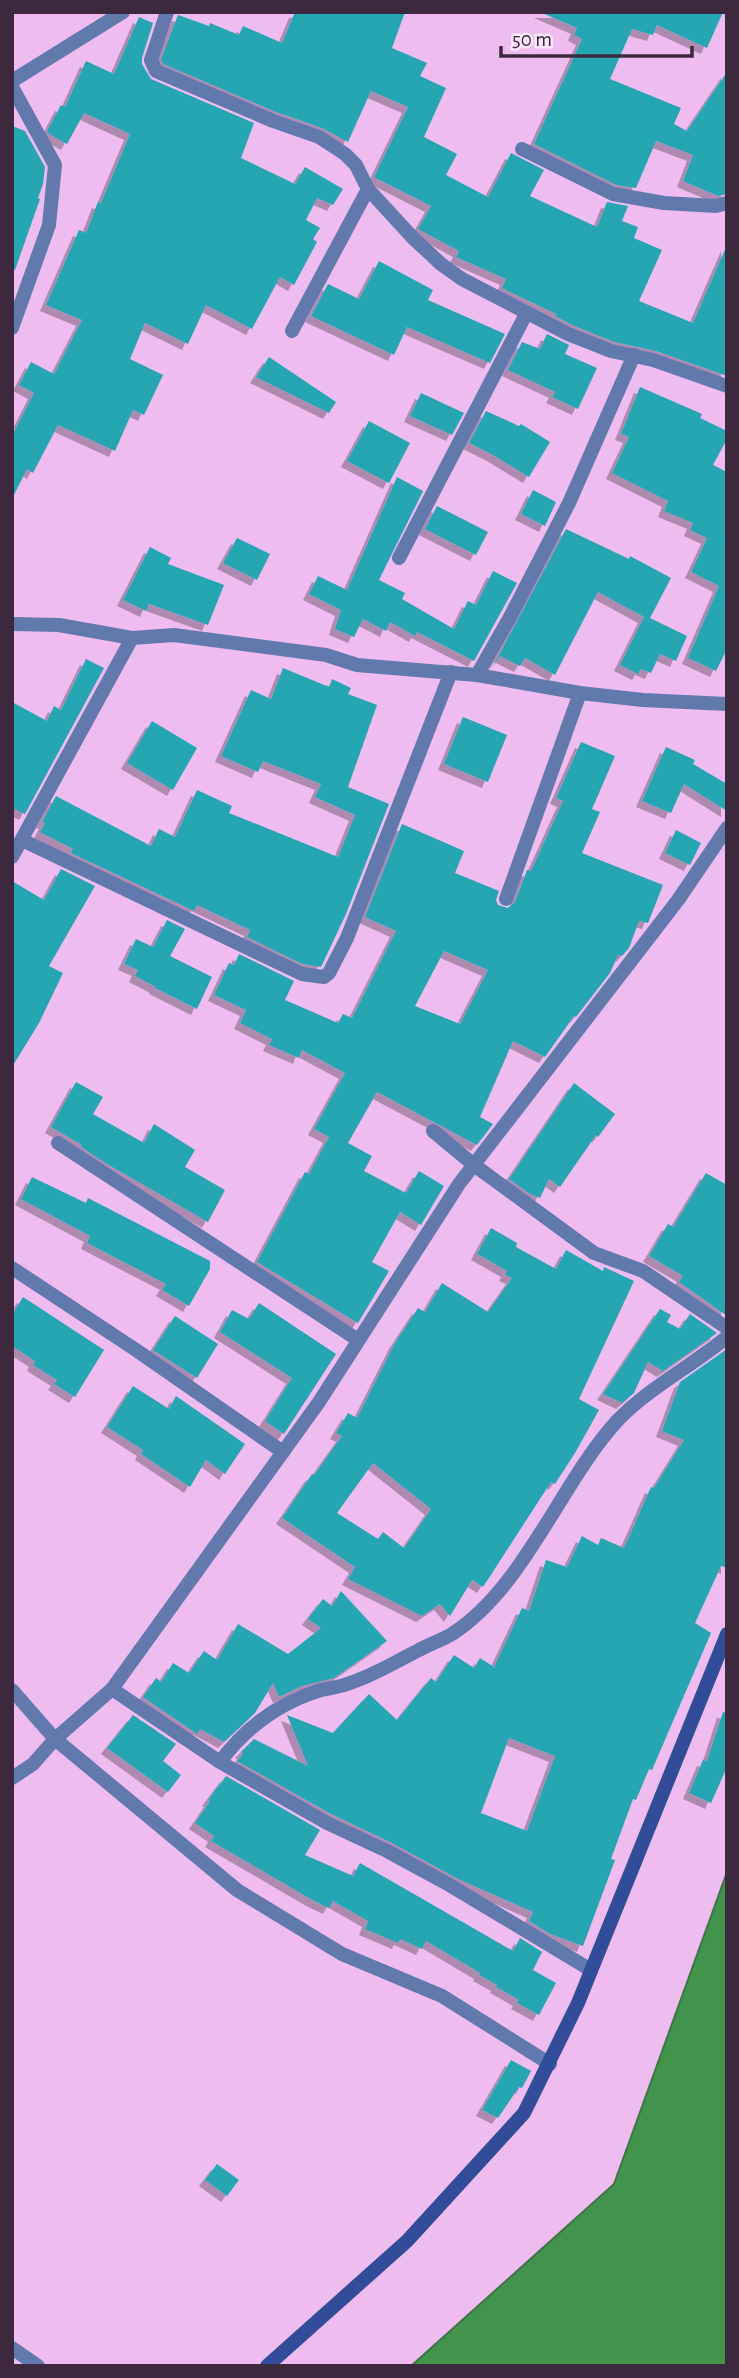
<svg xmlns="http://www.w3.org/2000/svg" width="739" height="2378" font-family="'Alegreya Sans',sans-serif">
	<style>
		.water { fill: #42944d; stroke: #407448; stroke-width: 2 }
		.building { fill: #25a5b3; fill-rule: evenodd; filter: url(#shadow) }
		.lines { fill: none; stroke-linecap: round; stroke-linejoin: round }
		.minor { stroke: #6279ae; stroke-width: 14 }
		.secondary { stroke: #314c99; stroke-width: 14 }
	</style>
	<defs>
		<filter id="shadow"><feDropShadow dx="-6" dy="6" stdDeviation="0" flood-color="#0004"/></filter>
	</defs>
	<rect width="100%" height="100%" fill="#eebcee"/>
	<polygon class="water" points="727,1872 727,2366 411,2366 614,2184"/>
	<g class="building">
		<polygon points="295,12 405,12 392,48 427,63 420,76 446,88 424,137 457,154 446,175 488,197 511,153 544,170 530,196 597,227 607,202 628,206 622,221 638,227 634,238 662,250 639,301 693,323 727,245 727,376 656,351 614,342 572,325 555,316 556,314 502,288 506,279 456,257 459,251 418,229 431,206 374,177 408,107 371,91 348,142 322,128 276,112 163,64 161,59 178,15 209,26 210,23 239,35 243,26 282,43"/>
		<polygon points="540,12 723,12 707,48 657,25 653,35 632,29 610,79 681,108 674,124 687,131 727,72 727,194 718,196 683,181 693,155 656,141 636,188 616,185 534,144 582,39 574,35 577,28"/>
		<polygon points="139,17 153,23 142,58 142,64 151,79 254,123 241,158 295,184 305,167 343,189 333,205 317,198 306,220 320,228 313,239 317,242 294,285 280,277 252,329 206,305 188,344 145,323 130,359 163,375 144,415 133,410 115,451 58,425 33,473 27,469 12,499 12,436 34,393 19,385 31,362 54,374 82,320 46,305 79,230 86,233 98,202 101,203 130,134 84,113 67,144 49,134 47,131 61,105 65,107 86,61 114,74"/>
		<polygon points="12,126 25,131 45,167 43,184 38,198 40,199 15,270 12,269"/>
		<polygon points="379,261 433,290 428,300 505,334 490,363 407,327 394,355 311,316 328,284 359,299"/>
		<polygon points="547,334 569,345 565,354 597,368 578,409 552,397 555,392 508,370 522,342 540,349"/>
		<polygon points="269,357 336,402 329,413 256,377"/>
		<polygon points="640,387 702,414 700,418 727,431 727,439 713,465 727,472 727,649 716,671 688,658 719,586 691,572 707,538 690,530 693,523 664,511 668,501 612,473 629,437 621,434"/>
		<polygon points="421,393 464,413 452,435 410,416"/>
		<polygon points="486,411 519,426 521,424 550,442 529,477 493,455 469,443"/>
		<polygon points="369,421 410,443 389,483 347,461"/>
		<polygon points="397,477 423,491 379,580 405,593 402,599 454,629 468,601 476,605 493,571 517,583 474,661 417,632 415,636 390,622 386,631 363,619 354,637 335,629 341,610 309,594 318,576 347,590"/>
		<polygon points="533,490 556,502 545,526 521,514"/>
		<polygon points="437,506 488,532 476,555 425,529"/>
		<polygon points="566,529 629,559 630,556 671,578 650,618 687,636 676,661 660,654 651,673 641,669 638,674 620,665 644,617 598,592 555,675 525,658 520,666 500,656 492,668"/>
		<polygon points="237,538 270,554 257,580 223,563"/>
		<polygon points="150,547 171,558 168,564 224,585 208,625 149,604 146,611 123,600"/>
		<polygon points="86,659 104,668 25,814 12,808 12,702 47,721 54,706 61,710"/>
		<polygon points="283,668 329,687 332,679 351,688 348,694 377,705 348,787 389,804 346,914 321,967 302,964 247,937 250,930 197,905 194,911 71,853 73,849 40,832 45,823 42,822 56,796 151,846 159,829 175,837 197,790 232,806 229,813 338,857 355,815 315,797 321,784 263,761 258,772 221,756 251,690 271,699"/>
		<polygon points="463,717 507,735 488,782 444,764"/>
		<polygon points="152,721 197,748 173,790 127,763"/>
		<path d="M581 742 615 756 592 809 600 812 582 853 663 885 648 923 639 921 629 948 622 956 618 955 610 973 576 1017 574 1016 545 1057 513 1041 480 1117 493 1124 477 1145 377 1092 348 1143 372 1156 364 1171 406 1193 419 1171 444 1186 421 1225 400 1212 372 1262 389 1271 358 1323 257 1262 305 1172 309 1174 329 1137 314 1129 345 1073 302 1050 299 1058 269 1045 272 1039 240 1023 246 1010 214 995 229 963 234 965 239 954 294 981 285 1000 338 1023 343 1014 352 1018 396 931 365 917 402 824 464 851 455 873 499 891 496 900 498 905 508 908 515 902 527 870 531 871 563 801 556 798ZM444 951 488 970 460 1024 415 1006Z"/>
		<polygon points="666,747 695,760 693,764 727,784 727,811 684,784 671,813 642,801"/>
		<polygon points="676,830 701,843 690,865 665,853"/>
		<polygon points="61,869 95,886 49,966 63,973 39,1023 12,1067 12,881 44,900"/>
		<polygon points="167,920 185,929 170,956 212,977 197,1009 155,988 156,987 135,976 138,970 124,964 136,939 153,947"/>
		<polygon points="76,1082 103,1097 93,1114 144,1143 154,1124 195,1150 185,1167 225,1190 208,1222 107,1164 81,1147 82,1145 51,1127"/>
		<polygon points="574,1083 615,1114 598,1137 596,1135 560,1187 549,1179 540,1198 530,1194 509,1179"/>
		<polygon points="706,1173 727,1185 727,1316 679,1282 683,1276 649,1256 668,1224 673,1227"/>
		<polygon points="32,1177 86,1203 88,1198 210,1261 210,1269 189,1306 162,1290 166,1284 87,1243 90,1236 21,1199"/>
		<path d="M491 1228 517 1243 516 1247 556 1269 566 1250 603 1271 604 1267 634 1281 579 1399 599 1410 575 1453 555 1484 551 1482 483 1587 472 1580 450 1616 440 1604 422 1616 348 1579 355 1567 282 1518 312 1474 314 1475 342 1436 336 1433 348 1413 357 1418 395 1343 418 1308 425 1312 442 1283 488 1312 512 1278 505 1275 507 1271 477 1254ZM373 1463 431 1509 404 1548 383 1532 378 1539 337 1513Z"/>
		<polygon points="23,1297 104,1350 75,1397 54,1384 57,1380 33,1365 35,1361 12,1346 12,1315"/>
		<polygon points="259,1303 336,1354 284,1434 265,1421 292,1378 220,1332 232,1310 249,1319"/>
		<polygon points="660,1309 671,1315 667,1322 680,1329 690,1314 717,1333 663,1371 648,1362 634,1393 622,1403 603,1394"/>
		<polygon points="175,1316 218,1344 197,1378 153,1350"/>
		<path d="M727 1349V1568L721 1566 695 1623 711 1633 652 1770 649 1769 636 1800 633 1799 611 1859 615 1860 583 1946 550 1934 529 1921 533 1912 458 1879 392 1843 331 1814 237 1761 243 1754 241 1752 254 1739 308 1766 287 1715 333 1733 369 1694 397 1720 431 1678 436 1682 454 1655 474 1668 480 1658 494 1667 522 1608 529 1611 546 1560 567 1567 582 1536 598 1545 601 1538 624 1548 651 1487 654 1488 684 1440 662 1431 680 1382ZM509 1738 555 1756 527 1831 481 1813Z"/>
		<polygon points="133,1386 169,1409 176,1396 245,1444 225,1474 206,1460 190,1487 141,1454 143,1450 107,1427"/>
		<polygon points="341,1591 387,1641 334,1678 302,1686 279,1697 273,1683 255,1713 224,1742 200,1729 197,1734 143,1697 156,1678 161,1682 173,1663 189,1673 204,1651 217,1660 238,1624 288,1654 321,1628 308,1619 323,1599 332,1606"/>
		<polygon points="723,1712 727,1713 727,1767 711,1803 689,1793 703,1760 707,1761"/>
		<polygon points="133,1715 176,1744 163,1761 181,1775 168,1792 107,1748"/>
		<polygon points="226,1776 320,1830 305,1855 353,1876 360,1863 513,1951 520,1938 542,1952 533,1970 556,1983 539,2015 517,2003 519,2000 496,1987 497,1985 479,1975 480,1973 426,1941 422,1949 400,1939 398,1943 365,1929 368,1921 333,1901 329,1908 314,1901 211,1841 214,1836 195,1823 210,1801 208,1800"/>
		<polygon points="511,2060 531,2071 522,2088 519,2087 498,2118 482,2110"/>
		<polygon points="217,2164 239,2180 227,2196 205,2180"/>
	</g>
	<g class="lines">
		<g class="minor">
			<polyline points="167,12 151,60 156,71 273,121 319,137 345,154 356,165 368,189 413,238 441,264 462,279 568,334 611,351 653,360 727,386"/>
			<polyline points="12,81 123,12"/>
			<polyline points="12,87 55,165 49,225 12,328"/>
			<polyline points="522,149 613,194 664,203 716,206 727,203"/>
			<polyline points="292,331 368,189"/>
			<polyline points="399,558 526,314"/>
			<polyline points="12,624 59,625 132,638 174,635 326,655 357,665 477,675 580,693 643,700 727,704"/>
			<polyline points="477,675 510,617 569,503 634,355"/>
			<polyline points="22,840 302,974 324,977 329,973 347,938 451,672"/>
			<polyline points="12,857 132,638"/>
			<polyline points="506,899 580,693"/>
			<polyline points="433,1131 474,1165 594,1253 643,1271 727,1328"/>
			<polyline points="58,1143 358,1340"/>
			<polyline points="12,1268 136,1350 283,1452"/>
			<polyline points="112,1689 220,1762 327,1823 387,1851 446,1883 591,1970"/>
			<polyline points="12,1690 55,1739 237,1890 342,1954 442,1996 550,2064"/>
			<path d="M220 1762C246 1727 278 1703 321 1690 330 1688 339 1687 347 1684 373 1676 395 1662 419 1650 430 1644 442 1640 452 1634 524 1588 561 1482 617 1421 648 1388 692 1366 727 1337"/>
			<polyline points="12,1778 33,1764 55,1739 112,1689 319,1402 459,1184 678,900 727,828"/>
			<polyline points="12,2348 38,2366"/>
		</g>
		<polyline class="secondary" points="267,2366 407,2241 524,2113 578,2003 727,1634"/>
	</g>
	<rect width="739" height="2378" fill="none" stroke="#3d293d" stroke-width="28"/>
	<path d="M501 46v10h191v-10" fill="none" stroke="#3d293d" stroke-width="3.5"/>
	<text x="512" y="46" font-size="21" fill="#3d293d" stroke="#fde8fd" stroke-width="5" paint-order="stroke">50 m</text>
</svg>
